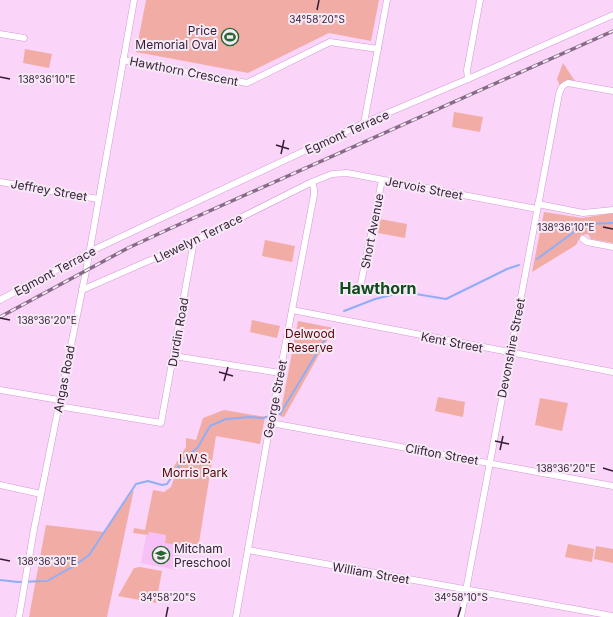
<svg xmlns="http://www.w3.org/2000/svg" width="613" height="617" font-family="Inter,sans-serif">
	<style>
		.built { fill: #f7c1f7 }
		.green { fill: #f1ada5 }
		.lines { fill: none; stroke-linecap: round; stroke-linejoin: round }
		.stream { stroke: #8faef8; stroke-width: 2 }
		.minor-casing { stroke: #d599d5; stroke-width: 7 }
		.minor { stroke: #fff; stroke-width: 6 }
		.rail-casing { stroke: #876a87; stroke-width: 3.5 }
		.rail { stroke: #f7eaf7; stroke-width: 2; stroke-dasharray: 6; stroke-linecap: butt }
		.ticks { fill: none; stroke: #331c34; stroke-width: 1.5 }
		.labels { text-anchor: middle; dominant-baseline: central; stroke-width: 4; stroke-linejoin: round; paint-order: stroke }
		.poi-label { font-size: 12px; fill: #331c34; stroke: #f7eaf7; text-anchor: end }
		.street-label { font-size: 12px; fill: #331c34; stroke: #f7eaf7 }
		.park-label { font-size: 12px; fill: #570306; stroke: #f7eaf7 }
		.district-label { font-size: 16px; font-weight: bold; fill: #0e4c1b; stroke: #f7eaf7 }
		.ticks-label { font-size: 10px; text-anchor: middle; fill: #331c34; stroke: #f7eaf7; stroke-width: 4; stroke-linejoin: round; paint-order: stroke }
	</style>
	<rect width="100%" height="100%" fill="#fad4f9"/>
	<polygon class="built" points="149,532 166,535 165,543 181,546 176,570 141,563 146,536 148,535"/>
	<g class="green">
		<polygon points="146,0 379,0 371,41 329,33 248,73 136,52"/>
		<polygon points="25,49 52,54 49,68 23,63"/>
		<polygon points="563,63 577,84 568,83 561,88 557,79"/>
		<polygon points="454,112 483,117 480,132 452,127"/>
		<polygon points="544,212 582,218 613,213 613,243 591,239 588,234 581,235 576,245 532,272"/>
		<polygon points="380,219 407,224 405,238 378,233"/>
		<polygon points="265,240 295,246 292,262 262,256"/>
		<polygon points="252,320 280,326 277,338 250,332"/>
		<polygon points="298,321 334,328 284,417 280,416"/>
		<polygon points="438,397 465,402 463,417 435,411"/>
		<polygon points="540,398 568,403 562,431 535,425"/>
		<polygon points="224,410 265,417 260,444 216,436 198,549 165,543 166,535 149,532 148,535 133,533 134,528 145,530 153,490 164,492 171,487 174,478 168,476 186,447 186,438 196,440 203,418"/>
		<polygon points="134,489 107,617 29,617 46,525 104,532"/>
		<polygon points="568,544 594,549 592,562 565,557"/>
		<polygon points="596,546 613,549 613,563 594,559"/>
		<polygon points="140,567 162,571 156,603 118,596 134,568"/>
	</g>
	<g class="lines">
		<g class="stream">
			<polyline points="537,259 585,224 613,223"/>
			<polyline points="344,311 375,299 404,292 446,299 507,269 519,265"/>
			<polyline points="0,580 18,582 47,581 74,566 89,555 136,484 148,481 162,485 167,484 183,460 198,447 210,426 226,419 250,417 262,418 280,414 332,328"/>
		</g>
		<defs>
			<g id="minor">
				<polyline points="0,34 24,38"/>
				<polyline points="123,60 247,83 330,42 378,49"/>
				<polyline points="468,79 467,70 480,0"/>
				<polyline points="364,123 387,0"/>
				<polyline points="0,182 98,199"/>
				<polyline points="538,204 583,213 613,210"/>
				<polyline points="583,239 587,242 613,247"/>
				<polyline points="361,283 382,180"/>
				<polyline points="82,290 194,241 312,182 332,174 347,173 537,209"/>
				<polyline points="0,300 89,252 364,123 468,79 613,15"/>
				<polyline points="292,310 613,372"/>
				<polyline points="174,356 280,373"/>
				<polyline points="0,390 59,400"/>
				<polyline points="58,406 161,423 194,241"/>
				<polyline points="271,423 613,486"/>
				<polyline points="0,485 41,494"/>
				<polyline points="248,550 613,616"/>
				<polyline points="19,617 34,529 87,266 134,0"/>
				<polyline points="236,617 269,430 314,195 314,189 312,182"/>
				<path d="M461 617 559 94C561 88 562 85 568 83L613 91"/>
			</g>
		</defs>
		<use href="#minor" class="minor-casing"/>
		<use href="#minor" class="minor"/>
		<defs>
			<polyline id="rail" points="0,317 128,248 169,229 613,31"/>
		</defs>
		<use href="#rail" class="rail-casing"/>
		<use href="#rail" class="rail"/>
	</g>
	<path class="ticks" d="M317 10 319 0M0 77 10 79M276 145 289 149M281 154 284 140M603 227 613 229M0 318 10 320M219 372 233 376M224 381 228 367M495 441 509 444M500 450 503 436M603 468 613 471M0 559 10 561M166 617 168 607M458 617 461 607"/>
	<defs>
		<symbol id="stadium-ring" viewBox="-11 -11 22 22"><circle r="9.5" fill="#f7eaf7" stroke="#25662f" stroke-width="1.5"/><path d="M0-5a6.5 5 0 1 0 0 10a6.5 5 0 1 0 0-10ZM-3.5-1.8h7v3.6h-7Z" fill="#25662f"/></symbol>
		<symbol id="school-ring" viewBox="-11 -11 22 22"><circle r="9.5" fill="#f7eaf7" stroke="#25662f" stroke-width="1.5"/><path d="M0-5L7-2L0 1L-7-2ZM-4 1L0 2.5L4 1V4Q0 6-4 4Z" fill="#25662f"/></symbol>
	</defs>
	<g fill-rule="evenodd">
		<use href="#stadium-ring" x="220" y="27" width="20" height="20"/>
		<use href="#school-ring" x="151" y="545" width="20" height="20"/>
	</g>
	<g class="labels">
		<g class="poi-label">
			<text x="217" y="30">Price<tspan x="217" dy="14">Memorial Oval</tspan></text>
			<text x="174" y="548" text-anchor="start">Mitcham<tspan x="174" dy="14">Preschool</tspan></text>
		</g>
		<g class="street-label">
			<text transform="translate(184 71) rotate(11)">Hawthorn Crescent</text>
			<text transform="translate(347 132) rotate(-24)">Egmont Terrace</text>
			<text transform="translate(424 188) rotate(11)">Jervois Street</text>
			<text transform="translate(49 190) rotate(10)">Jeffrey Street</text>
			<text transform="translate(372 231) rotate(-79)">Short Avenue</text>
			<text transform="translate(198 238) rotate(-26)">Llewelyn Terrace</text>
			<text transform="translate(55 271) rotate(-28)">Egmont Terrace</text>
			<text transform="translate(178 332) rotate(-80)">Durdin Road</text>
			<text transform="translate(452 342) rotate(11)">Kent Street</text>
			<text transform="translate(511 348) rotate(-79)">Devonshire Street</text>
			<text transform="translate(64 379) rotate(-79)">Angas Road</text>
			<text transform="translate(275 399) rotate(-79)">George Street</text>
			<text transform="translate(442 454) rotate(10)">Clifton Street</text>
			<text transform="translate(371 573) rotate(10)">William Street</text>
		</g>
		<g class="park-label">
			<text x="310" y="333">Delwood<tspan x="310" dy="14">Reserve</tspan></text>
			<text x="195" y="458">I.W.S.<tspan x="195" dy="14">Morris Park</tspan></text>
		</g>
		<g class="district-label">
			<text x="378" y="288">Hawthorn</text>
		</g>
	</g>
	<g class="ticks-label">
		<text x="317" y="23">34°58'20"S</text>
		<text x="47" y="83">138°36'10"E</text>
		<text x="566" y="231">138°36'10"E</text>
		<text x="47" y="324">138°36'20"E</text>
		<text x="566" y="472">138°36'20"E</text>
		<text x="47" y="565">138°36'30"E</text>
		<text x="168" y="601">34°58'20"S</text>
		<text x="461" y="601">34°58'10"S</text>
	</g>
</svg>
